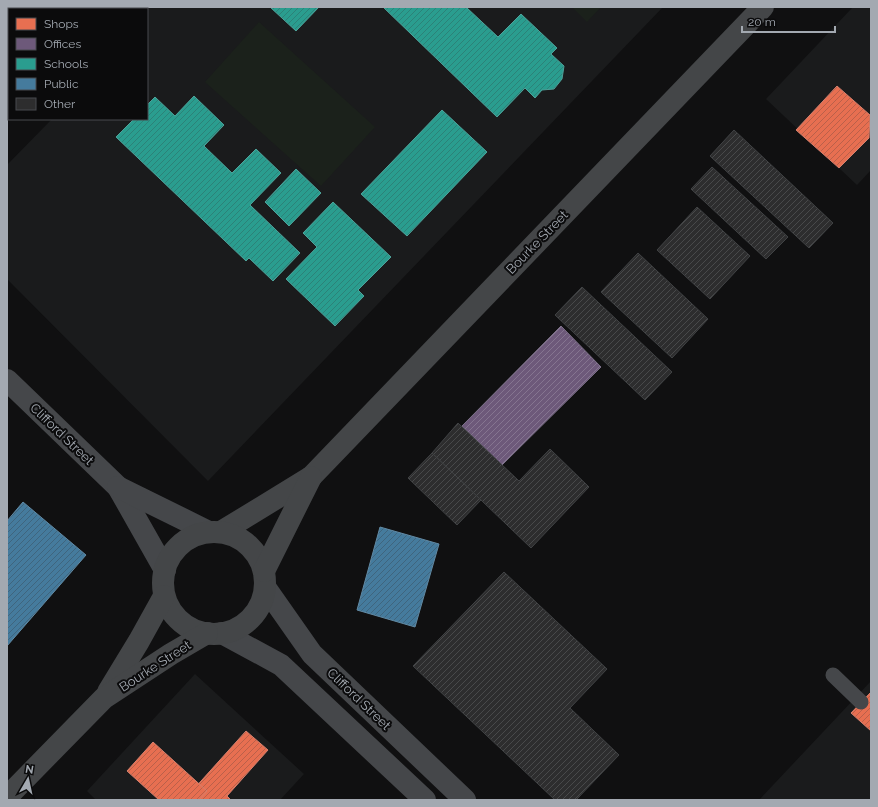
<svg xmlns="http://www.w3.org/2000/svg" width="878" height="807" font-family="Raleway,sans-serif">
	<style>
		.built { fill: #1a1b1c }
		.garden { fill: #1b211b }
		.shops { fill: url(#shops-hatch); stroke: #d3806e }
		.offices { fill: url(#offices-hatch); stroke: #7d718a }
		.schools { fill: url(#schools-hatch); stroke: #4ea199 }
		.public { fill: url(#public-hatch); stroke: #6189a3 }
		.building { fill: url(#building-hatch); stroke: #404244 }
		.lines { fill: none; stroke-linecap: round; stroke-linejoin: round }
		.service { stroke: #45474a; stroke-width: 15 }
		.minor { stroke: #45474a; stroke-width: 22 }
		.secondary { stroke: #444648; stroke-width: 22 }
		.labels { text-anchor: middle; dominant-baseline: central; stroke-width: 4; stroke-linejoin: round; paint-order: stroke }
		.street-label { font-size: 13px; fill: #a3a9b1; stroke: #0b0b0c }
	</style>
	<defs>
		<pattern id="shops-hatch" width="6" height="6" patternUnits="userSpaceOnUse"><rect width="6" height="6" fill="#e76f51"/><path d="M-1 1l2-2M0 6l6-6M5 7l2-2" fill="none" stroke="#ba604a"/></pattern>
		<pattern id="offices-hatch" width="6" height="6" patternUnits="userSpaceOnUse"><rect width="6" height="6" fill="#6d597a"/><path d="M-1 1l2-2M0 6l6-6M5 7l2-2" fill="none" stroke="#857590"/></pattern>
		<pattern id="schools-hatch" width="6" height="6" patternUnits="userSpaceOnUse"><rect width="6" height="6" fill="#2a9d8f"/><path d="M-1 1l2-2M0 6l6-6M5 7l2-2" fill="none" stroke="#2c8278"/></pattern>
		<pattern id="public-hatch" width="6" height="6" patternUnits="userSpaceOnUse"><rect width="6" height="6" fill="#457b9d"/><path d="M-1 1l2-2M0 6l6-6M5 7l2-2" fill="none" stroke="#3f657e"/></pattern>
		<pattern id="building-hatch" width="6" height="6" patternUnits="userSpaceOnUse"><rect width="6" height="6" fill="#2d2d2e"/><path d="M-1 1l2-2M0 6l6-6M5 7l2-2" fill="none" stroke="#48494a"/></pattern>
	</defs>
	<rect width="100%" height="100%" fill="#101011"/>
	<g class="built">
		<polygon points="7,7 663,7 208,481 7,279 7,165 52,119 147,119 147,9 9,9 9,14 7,12"/>
		<polygon points="853,7 871,7 871,170 857,185 766,99"/>
		<polygon points="195,674 304,774 280,800 96,800 87,791"/>
		<polygon points="871,681 871,800 759,800"/>
	</g>
	<g class="garden">
		<polygon points="572,7 601,7 587,22"/>
		<polygon points="259,22 375,127 321,186 205,82"/>
	</g>
	<g class="shops">
		<polygon points="837,86 870,115 869,138 839,168 796,130"/>
		<polygon points="871,692 871,731 851,713"/>
		<polygon points="246,731 268,750 227,796 231,800 184,800"/>
		<polygon points="153,742 207,791 199,800 159,800 127,771"/>
	</g>
	<polygon class="offices" points="561,326 601,367 502,465 462,426"/>
	<g class="schools">
		<polygon points="270,7 319,7 296,31"/>
		<polygon points="383,7 466,7 498,37 521,14 557,48 551,54 564,66 562,79 554,89 542,90 535,98 525,88 497,117"/>
		<polygon points="194,96 224,125 204,146 232,173 256,149 281,173 250,205 300,253 273,281 249,258 246,261 116,137 134,119 147,119 147,105 155,97 175,116"/>
		<polygon points="442,110 487,152 407,236 361,194"/>
		<polygon points="296,169 321,193 289,226 265,202"/>
		<polygon points="333,202 391,257 358,290 364,296 335,326 286,279 317,247 303,233"/>
	</g>
	<g class="public">
		<polygon points="23,502 86,555 7,646 7,521"/>
		<polygon points="380,527 439,544 415,627 357,610"/>
	</g>
	<g class="building">
		<polygon points="734,130 833,223 809,248 710,156"/>
		<polygon points="712,167 788,237 766,259 691,189"/>
		<polygon points="697,207 750,256 710,299 657,250"/>
		<polygon points="638,253 708,319 672,358 601,292"/>
		<polygon points="582,287 672,372 645,400 555,315"/>
		<polygon points="458,423 519,481 550,449 589,487 531,548 432,453"/>
		<polygon points="432,453 481,500 457,525 408,478"/>
		<polygon points="504,572 607,669 570,708 619,755 576,800 555,800 413,666"/>
	</g>
	<g class="lines">
		<polyline class="service" points="833,675 861,702"/>
		<g class="minor">
			<polyline points="7,380 118,487 165,570"/>
			<polyline points="118,487 209,532"/>
			<polyline points="265,587 312,654 465,800"/>
			<polyline points="222,633 281,665 425,800"/>
		</g>
		<g class="secondary">
			<polyline points="221,532 311,477 763,7"/>
			<circle cx="214" cy="583" r="51"/>
			<polyline points="264,571 311,477"/>
			<polyline points="108,692 139,641 164,596"/>
			<polyline points="7,797 104,698 171,654 207,633"/>
		</g>
	</g>
	<g class="labels">
		<g class="street-label">
			<text transform="translate(537 242) rotate(-46)">Bourke Street</text>
			<text transform="translate(62 434) rotate(44)">Clifford Street</text>
			<text transform="translate(155 666) rotate(-33)">Bourke Street</text>
			<text transform="translate(359 699) rotate(44)">Clifford Street</text>
		</g>
	</g>
	<rect width="878" height="807" fill="none" stroke="#a3a9b1" stroke-width="16"/>
	<rect x="8" y="8" width="140" height="112" fill="#0b0b0c" stroke="#484a4e"/>
	<rect x="16" y="18" width="20" height="12" fill="#e76f51" stroke="#484a4e"/>
	<text x="44" y="28" font-size="12" fill="#a3a9b1">Shops</text>
	<rect x="16" y="38" width="20" height="12" fill="#6d597a" stroke="#484a4e"/>
	<text x="44" y="48" font-size="12" fill="#a3a9b1">Offices</text>
	<rect x="16" y="58" width="20" height="12" fill="#2a9d8f" stroke="#484a4e"/>
	<text x="44" y="68" font-size="12" fill="#a3a9b1">Schools</text>
	<rect x="16" y="78" width="20" height="12" fill="#457b9d" stroke="#484a4e"/>
	<text x="44" y="88" font-size="12" fill="#a3a9b1">Public</text>
	<rect x="16" y="98" width="20" height="12" fill="#2d2d2e" stroke="#484a4e"/>
	<text x="44" y="108" font-size="12" fill="#a3a9b1">Other</text>
	<g transform="translate(28 779) rotate(9)" stroke="#0b0b0c" stroke-width="3" paint-order="stroke">
	<path d="M0-3L7 15L0 10L-7 15Z" fill="#a3a9b1"/>
	<text y="-6" font-size="11" font-weight="bold" text-anchor="middle" fill="#a3a9b1">N</text>
	</g>
	<path d="M742 26v6h93v-6" fill="none" stroke="#a3a9b1" stroke-width="2"/>
	<text x="748" y="26" font-size="12" fill="#a3a9b1" stroke="#0b0b0c" stroke-width="3" paint-order="stroke">20 m</text>
</svg>
